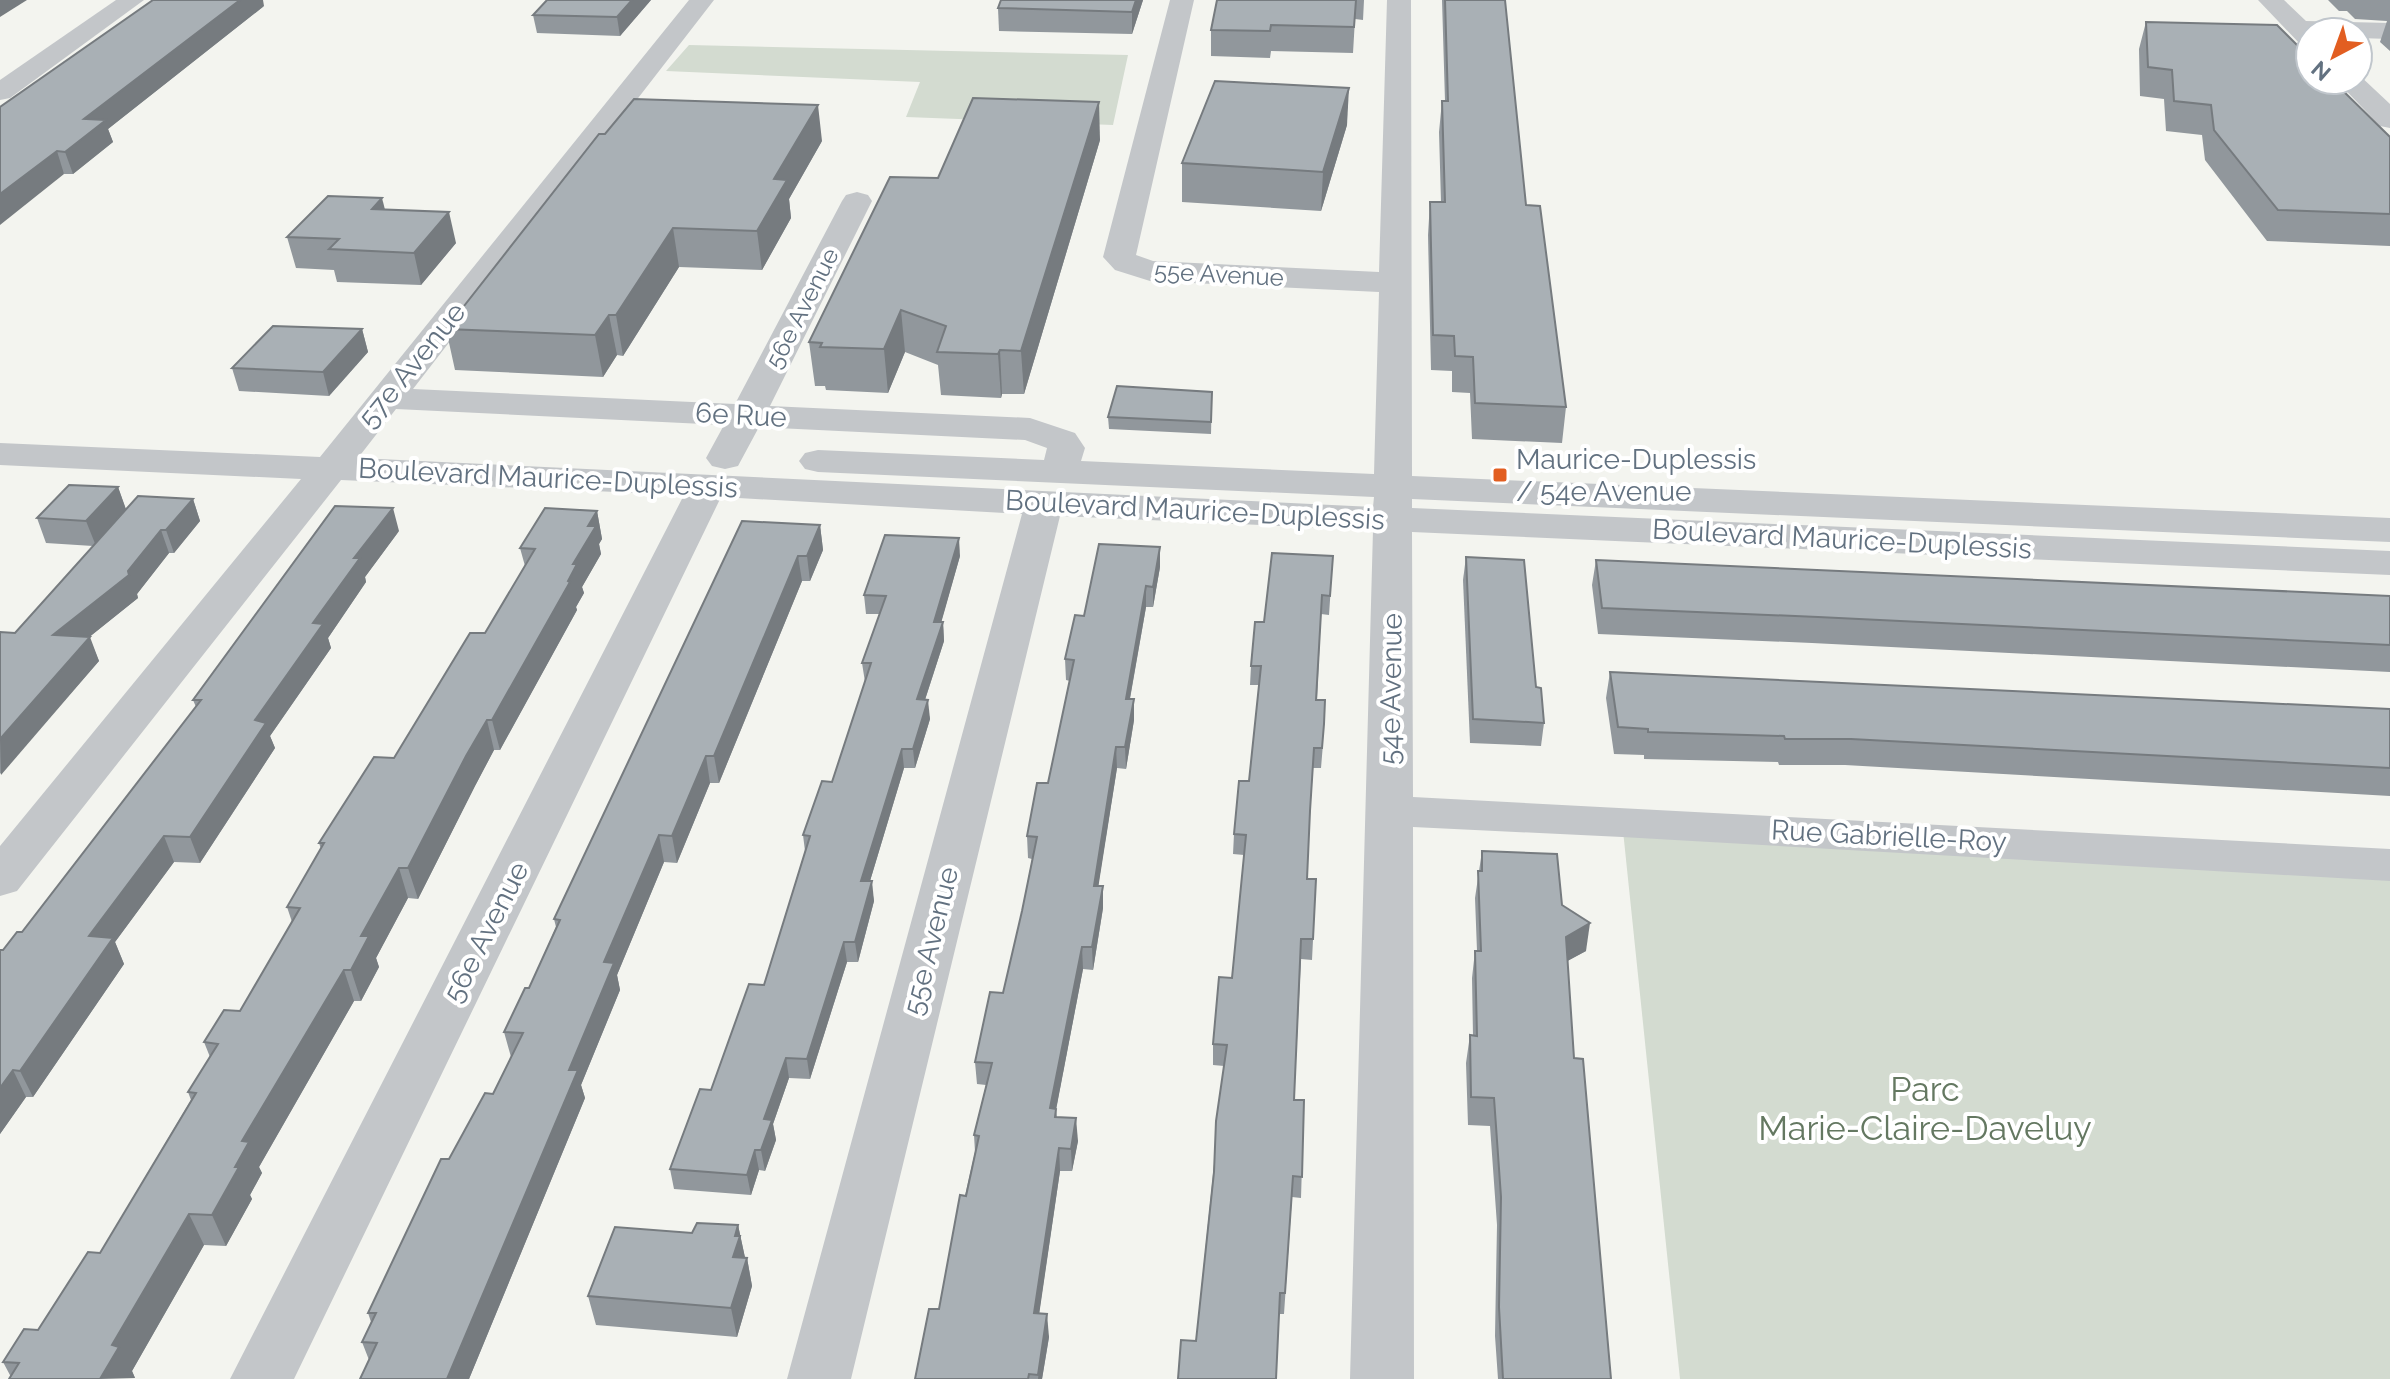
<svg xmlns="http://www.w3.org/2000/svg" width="2390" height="1379" font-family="Raleway,sans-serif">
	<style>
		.green { fill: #d3dbd0 }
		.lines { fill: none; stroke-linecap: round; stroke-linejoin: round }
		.minor { fill: #c3c6c9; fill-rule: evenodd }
		.wall { fill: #91979c }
		.shaded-wall { fill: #767b7f }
		.building { fill: #a9b0b5; stroke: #767b7f; stroke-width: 2 }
		.poi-dot { fill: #e25e21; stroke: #fff; stroke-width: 3 }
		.labels { text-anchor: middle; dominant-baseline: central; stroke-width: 8; stroke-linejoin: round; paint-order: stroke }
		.far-street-label { font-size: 24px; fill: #627180; stroke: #fff }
		.street-label { font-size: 28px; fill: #627180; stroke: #fff }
		.poi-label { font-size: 28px; fill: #627180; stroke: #fff; text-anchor: start }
		.near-park-label { font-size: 34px; fill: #647861; stroke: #fff }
	</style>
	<rect width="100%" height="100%" fill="#f3f4ef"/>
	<g class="green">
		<polygon points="689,45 1128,55 1113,125 906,117 920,82 666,71"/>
		<polygon points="1622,821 2390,865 2390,1379 1680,1379"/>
	</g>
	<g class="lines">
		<g class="minor">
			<polygon points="116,0 144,0 10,98 0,100 0,80"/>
			<path d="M689 0H714L413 389 735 404 842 201 846 195 857 192 868 195 872 201 770 406 1030 418 1075 433 1085 448 1081 461 1374 474 1379 292 1150 281 1115 270 1103 257 1170 0H1194L1136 255 1153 261 1379 272 1387 0H1411L1412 476 2390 518V542L1412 499V508L2390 551V575L1412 532 1413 797 2390 849V881L1622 837 1413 827 1414 1379H1350L1373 530 1060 516 851 1379H787L1022 514 721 497 294 1379H230L684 495 341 480 17 891 0 896V846L301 479 0 465V443L320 457ZM396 409 724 425 706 458 712 466 725 469 738 466 759 427 1025 440 1047 448 1044 460 818 450 805 453 799 461 805 469 818 472 1374 497 1373 507 358 458Z"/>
			<polygon points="2258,0 2284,0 2306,21 2390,23 2390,39 2358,38 2358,32 2310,32 2310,48 2301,45"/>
			<polygon points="2358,74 2390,104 2390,128 2380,126 2336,80 2358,80"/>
		</g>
	</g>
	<g class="wall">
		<polygon points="547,0 651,0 620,36 537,33 533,15"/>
		<polygon points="1143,0 1132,34 999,31 998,8"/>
		<polygon points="1217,0 1364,0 1363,20 1355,19 1353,53 1271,51 1270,58 1211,56 1211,30"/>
		<polygon points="1442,0 1505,0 1526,205 1566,407 1562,443 1472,439 1470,393 1452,392 1452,371 1431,370 1428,235 1430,202 1441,202 1439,132 1442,101 1445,101"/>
		<polygon points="2328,0 2390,0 2390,51 2380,42 2387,21 2355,19 2347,11 2339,11"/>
		<polygon points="264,6 108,129 113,142 73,174 64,174 0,107"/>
		<polygon points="2146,22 2390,137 2390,246 2267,241 2205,160 2202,135 2166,131 2164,99 2140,96 2139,49"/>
		<polygon points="1347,125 1321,211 1182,202 1182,163"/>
		<polygon points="1100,140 1024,394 1002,394 1001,398 941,395 938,365 905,352 888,393 826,390 825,386 815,386 809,342 938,178"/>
		<polygon points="822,141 789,199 791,218 762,270 679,267 623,356 617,355 603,377 455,370 446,329"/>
		<polygon points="385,209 456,243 421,285 337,282 334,270 296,268 287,237"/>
		<polygon points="362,329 368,352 329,396 239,391 232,368"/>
		<polygon points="1212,392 1211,434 1109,429 1108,417"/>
		<polygon points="118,487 126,510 193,499 200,521 174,553 169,553 137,594 138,598 89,637 99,661 0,774 0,632 15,633 93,546 46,543 37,518"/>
		<polygon points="597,511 602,539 599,544 601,554 582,587 584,593 576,607 577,610 500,750 494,750 475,786 418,899 408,898 376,958 379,967 361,1001 354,1001 259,1167 262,1173 250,1195 252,1199 226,1246 204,1245 132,1371 135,1378 11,1377 3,1362 38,1330 100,1253 191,1100 188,1092 210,1057 204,1042 240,1011 292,922 287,907 321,849 319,843 394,758 485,633 525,566 520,548"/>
		<polygon points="742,521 820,525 823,550 810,581 802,581 719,783 710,783 677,863 664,862 617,975 620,990 581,1085 585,1098 469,1379 360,1379 369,1360 362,1342 371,1322 368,1313 449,1159 493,1094 511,1057 504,1032 529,988 556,927 554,919"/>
		<polygon points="399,531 365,577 366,582 328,638 331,648 270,736 275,748 200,863 174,862 115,942 124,964 33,1097 26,1097 0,1134 3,950 22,932 196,707 193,700"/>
		<polygon points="960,556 941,622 943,622 944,641 925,700 930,719 915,768 904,768 870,881 874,901 858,962 847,962 810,1079 789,1078 773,1124 776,1140 765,1171 759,1170 751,1195 674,1189 670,1169 764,985 805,851 803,835 832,782 865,682 862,663 880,614 866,614 864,595"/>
		<polygon points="1333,556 1329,615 1321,614 1317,700 1323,744 1321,768 1313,768 1309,831 1307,879 1316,879 1312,960 1301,959 1294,1100 1304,1100 1301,1198 1292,1197 1284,1314 1279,1314 1196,1341 1224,1066 1213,1065 1213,1044 1232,978 1244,855 1233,854 1234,834 1249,781 1259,685 1250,685 1251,666 1264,622"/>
		<polygon points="1466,557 1536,687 1544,723 1541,746 1470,743 1463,580"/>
		<polygon points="1596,560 2390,596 2390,672 1812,643 1598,634 1592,585"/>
		<polygon points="1160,567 1153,607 1146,607 1130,699 1134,720 1126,769 1117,768 1098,886 1103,886 1103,908 1093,970 1083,969 1056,1109 1057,1117 1078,1141 1072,1171 1060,1171 1039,1313 1049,1337 1042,1379 915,1379 939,1309 975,1152 974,1135 986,1085 977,1084 975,1062 1003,993 1022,911 1032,859 1028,858 1027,836 1048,783 1070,681 1066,680 1065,659 1084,616"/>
		<polygon points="1610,672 2390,709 2390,796 1845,765 1779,765 1778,762 1644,759 1644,755 1614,754 1606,698"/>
		<polygon points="1482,851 1562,905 1586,951 1567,961 1574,1058 1611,1379 1498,1379 1495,1336 1497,1225 1490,1126 1468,1125 1466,1063 1470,1035 1473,1036 1472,978 1475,951 1477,951 1475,898"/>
		<polygon points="738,1225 745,1258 747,1258 752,1286 737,1337 596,1325 588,1296 692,1233"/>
	</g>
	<g class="shaded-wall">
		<polygon points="0,0 27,0 0,17"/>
		<polygon points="240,0 263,0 264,6 108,129 113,142 73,174 65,152 84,119"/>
		<polygon points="632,0 651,0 620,36 617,17"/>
		<polygon points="1136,0 1143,0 1132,34 1132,12"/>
		<polygon points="1349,88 1347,125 1321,211 1323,172"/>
		<polygon points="1099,102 1100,140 1024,394 1021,351"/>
		<polygon points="818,105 822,141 789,199 791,218 762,270 757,231 774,179"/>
		<polygon points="57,151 64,174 0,225 0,194"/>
		<polygon points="382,198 390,229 372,209"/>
		<polygon points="449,212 456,243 421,285 414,253"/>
		<polygon points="673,228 679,267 623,356 616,315"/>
		<polygon points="901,310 905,352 888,393 884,349"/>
		<polygon points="609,315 617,355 603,377 595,335"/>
		<polygon points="362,329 368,352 329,396 323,372"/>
		<polygon points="1000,350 1002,394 1001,398 998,354"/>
		<polygon points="118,487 127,512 96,546 86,521"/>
		<polygon points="193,499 200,521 174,553 166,530"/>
		<polygon points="393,508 399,531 365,577 366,582 328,638 331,648 270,736 275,748 200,863 190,837 255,720 313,623 354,558"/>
		<polygon points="597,511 602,539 599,544 601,554 582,587 584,593 576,607 577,610 500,750 492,720 568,581 588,526"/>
		<polygon points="820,525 823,550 810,581 807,556"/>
		<polygon points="161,530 169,553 137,594 138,598 62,659 53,635 128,571"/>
		<polygon points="959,538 960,556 936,641 934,622"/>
		<polygon points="1160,547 1160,567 1153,607 1153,587"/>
		<polygon points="798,556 802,581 719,783 714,756"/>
		<polygon points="1146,586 1146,607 1126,720 1126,699"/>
		<polygon points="943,622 944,641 919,718 917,699"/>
		<polygon points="90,637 99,661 1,775 0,739"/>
		<polygon points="1134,699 1134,720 1126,769 1125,747"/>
		<polygon points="928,700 930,719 915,768 913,749"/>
		<polygon points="487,720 494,750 475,786 418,899 408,868 466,756"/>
		<polygon points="1116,747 1117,768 1095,908 1094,886"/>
		<polygon points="902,749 904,768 864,901 861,881"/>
		<polygon points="706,756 710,783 677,863 672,836"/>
		<polygon points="659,835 664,862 617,975 620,990 581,1085 585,1098 469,1379 447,1379 569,1070 604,962"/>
		<polygon points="164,836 174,862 115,942 124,964 33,1097 20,1071 89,936"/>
		<polygon points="399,868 408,898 376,958 379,967 361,1001 351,970 361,936"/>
		<polygon points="872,881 874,901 858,962 855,942"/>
		<polygon points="1103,886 1103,908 1093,970 1092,947"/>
		<polygon points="1590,923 1586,951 1562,964 1566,937"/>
		<polygon points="844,942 847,962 810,1079 807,1059"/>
		<polygon points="1082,947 1083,969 1052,1131 1050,1108"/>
		<polygon points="344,970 354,1001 259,1167 262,1173 250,1195 252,1199 226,1246 212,1215 235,1167 242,1141"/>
		<polygon points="786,1058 789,1078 773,1124 776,1140 765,1171 761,1150 764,1119"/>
		<polygon points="13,1070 26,1097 0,1134 0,1088"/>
		<polygon points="1076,1118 1078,1141 1072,1171 1071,1149"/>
		<polygon points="1059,1148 1060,1171 1036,1336 1034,1313"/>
		<polygon points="755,1150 759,1170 751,1195 747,1175"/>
		<polygon points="189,1214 204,1245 132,1371 135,1378 100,1379 112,1345"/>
		<polygon points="738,1225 746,1262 747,1258 752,1286 737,1337 731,1308 735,1236"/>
		<polygon points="1047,1314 1049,1337 1042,1379 1038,1379"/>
	</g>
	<g class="building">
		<polygon points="153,0 240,0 84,119 106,120 65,152 57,151 0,194 0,107"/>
		<polygon points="547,0 632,0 617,17 533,15"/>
		<polygon points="1001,0 1136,0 1132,12 998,8"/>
		<polygon points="1217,0 1356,0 1354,27 1271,25 1270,31 1211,30"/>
		<polygon points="1445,0 1505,0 1526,205 1540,206 1566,407 1475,403 1473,357 1455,356 1454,336 1433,335 1430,202 1445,202 1442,101 1448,101"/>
		<polygon points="2146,22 2277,25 2310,58 2310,80 2332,80 2390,137 2390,214 2278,210 2214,130 2211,105 2174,101 2172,70 2148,67"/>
		<polygon points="1215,81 1349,88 1323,172 1182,163"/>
		<polygon points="973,98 1099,102 1021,351 1000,350 998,354 937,352 946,326 901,310 884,349 820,347 822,343 809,342 890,177 938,178"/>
		<polygon points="634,99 818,105 774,179 787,180 757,231 673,228 616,315 609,315 595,335 446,329 599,134 605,134"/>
		<polygon points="328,196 382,198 372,209 449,212 414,253 329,249 339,239 287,237"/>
		<polygon points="273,326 362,329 323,372 232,368"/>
		<polygon points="1117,386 1212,392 1211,422 1108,417"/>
		<polygon points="69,485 118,487 86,521 37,518"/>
		<polygon points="138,496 193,499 166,530 161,530 128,571 129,575 53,635 90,637 0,739 0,632 15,633"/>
		<polygon points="335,506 393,508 354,558 360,558 313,623 323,624 255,720 266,723 190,837 164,836 89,936 113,938 20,1071 13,1070 0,1088 0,950 3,950 17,932 22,932 201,700 193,700"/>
		<polygon points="545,508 597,511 588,526 596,526 573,564 577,564 568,581 570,582 492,720 487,720 466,756 408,868 399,868 361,936 369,936 351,970 344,970 242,1141 249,1142 235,1167 239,1167 212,1215 189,1214 112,1345 119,1347 100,1379 9,1379 19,1363 3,1362 24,1329 38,1330 88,1252 100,1253 196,1093 188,1092 218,1044 204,1042 224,1010 240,1011 300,908 287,907 324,843 319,843 374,757 394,758 470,633 485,633 535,549 520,548"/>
		<polygon points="742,521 820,525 807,556 798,556 714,756 706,756 672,836 659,835 604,962 614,963 569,1070 578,1070 447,1379 360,1379 377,1343 362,1342 376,1313 368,1313 441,1159 449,1159 485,1093 493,1094 523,1033 504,1032 525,988 529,988 560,920 554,919"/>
		<polygon points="885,535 959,538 934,622 943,622 917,699 928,700 913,749 902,749 861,881 872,881 855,942 844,942 807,1059 786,1058 764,1119 772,1120 761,1150 755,1150 747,1175 670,1169 700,1089 711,1090 749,984 764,985 810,836 803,835 822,781 832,782 871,663 862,663 886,596 864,595"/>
		<polygon points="1099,544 1160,547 1153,587 1146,586 1126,699 1134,699 1125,747 1116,747 1094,886 1103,886 1092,947 1082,947 1050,1108 1056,1109 1055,1117 1076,1118 1071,1149 1059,1148 1034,1313 1047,1314 1038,1375 1029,1374 1028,1379 915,1379 929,1309 939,1309 960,1195 966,1196 979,1136 974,1135 992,1063 975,1062 990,992 1003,993 1022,911 1037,837 1027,836 1037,783 1048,783 1074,660 1065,659 1075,615 1084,616"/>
		<polygon points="1272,553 1333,556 1330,596 1322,595 1316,700 1325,700 1324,724 1322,748 1314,748 1310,811 1307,879 1316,879 1313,939 1301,939 1294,1100 1304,1100 1302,1177 1293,1176 1285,1293 1280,1293 1276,1379 1178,1379 1181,1340 1196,1341 1214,1172 1216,1121 1227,1045 1213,1044 1219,977 1232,978 1246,835 1234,834 1239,781 1249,781 1261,666 1251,666 1255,622 1264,622"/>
		<polygon points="1466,557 1524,560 1536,687 1541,688 1544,723 1473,719"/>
		<polygon points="1596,560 2390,596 2390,645 1818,617 1602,608"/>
		<polygon points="1610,672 2390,709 2390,768 1851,739 1785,739 1784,736 1648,732 1648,729 1618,727"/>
		<polygon points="1482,851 1557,854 1562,905 1590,923 1566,937 1574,1058 1583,1059 1611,1379 1503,1379 1499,1307 1501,1197 1494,1098 1471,1097 1470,1035 1477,1036 1475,951 1481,951 1478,871 1482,871"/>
		<polygon points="697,1223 738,1225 735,1236 740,1236 733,1257 747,1258 731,1308 588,1296 615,1227 692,1233"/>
	</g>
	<rect class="poi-dot" x="1492" y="467" width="16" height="16" rx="4"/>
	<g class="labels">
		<g class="far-street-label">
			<text transform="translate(1219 274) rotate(3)">55e Avenue</text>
			<text transform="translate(802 308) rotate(-63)">56e Avenue</text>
		</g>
		<g class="street-label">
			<text transform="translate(412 365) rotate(-51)">57e Avenue</text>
			<text transform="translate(741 415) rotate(3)">6e Rue</text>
			<text transform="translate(548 478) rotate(3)">Boulevard Maurice-Duplessis</text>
			<text transform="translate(1195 510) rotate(3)">Boulevard Maurice-Duplessis</text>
			<text transform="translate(1842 539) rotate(3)">Boulevard Maurice-Duplessis</text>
			<text transform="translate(1391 689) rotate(-89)">54e Avenue</text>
			<text transform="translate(1889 836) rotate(3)">Rue Gabrielle-Roy</text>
			<text transform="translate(486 932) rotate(-63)">56e Avenue</text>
			<text transform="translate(931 941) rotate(-76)">55e Avenue</text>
		</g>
		<g class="poi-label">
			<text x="1516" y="459">Maurice-Duplessis<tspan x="1516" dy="32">/ 54e Avenue</tspan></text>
		</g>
		<g class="near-park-label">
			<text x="1925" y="1089">Parc<tspan x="1925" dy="39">Marie-Claire-Daveluy</tspan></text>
		</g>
	</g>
	<g transform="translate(2334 56) rotate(221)"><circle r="38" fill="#ffffff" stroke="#c0c6cc" stroke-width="2"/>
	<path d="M0-6L14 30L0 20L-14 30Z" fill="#e25e21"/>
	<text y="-12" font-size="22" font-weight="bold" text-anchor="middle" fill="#627180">N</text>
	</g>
</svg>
